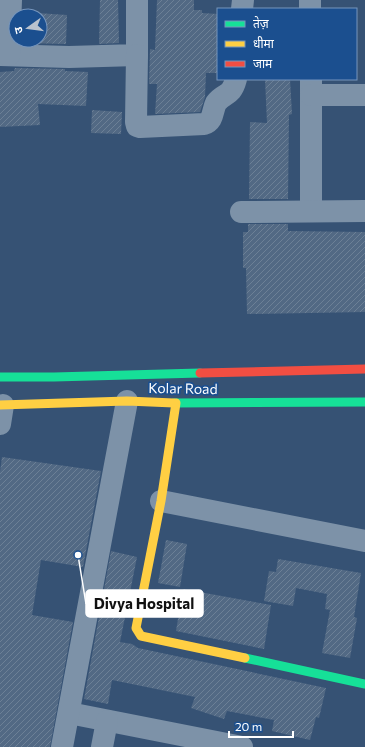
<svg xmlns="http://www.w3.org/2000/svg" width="365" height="747" font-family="Commissioner,'Noto Sans Devanagari',sans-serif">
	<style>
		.building { fill: url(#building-hatch) }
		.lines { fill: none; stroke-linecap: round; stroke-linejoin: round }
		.street { stroke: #7d92a8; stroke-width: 22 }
		.fast { stroke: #16e098; stroke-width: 9 }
		.slow { stroke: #ffcf43; stroke-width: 9 }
		.jam { stroke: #f24e42; stroke-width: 9 }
		.labels { text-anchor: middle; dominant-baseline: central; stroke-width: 3.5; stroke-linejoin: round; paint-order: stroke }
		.street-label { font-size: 14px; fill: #fff; stroke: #1b4f8f }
		.leader { fill: none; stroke: #fff; stroke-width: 1.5 }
		.callout-dot { fill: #fff; stroke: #1b4f8f; stroke-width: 1.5 }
		.callout { fill: #fff; stroke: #fff; stroke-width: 1.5 }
		.callout-label { font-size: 15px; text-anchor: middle; font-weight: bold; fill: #111 }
	</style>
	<defs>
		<pattern id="building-hatch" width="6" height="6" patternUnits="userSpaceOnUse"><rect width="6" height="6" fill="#526984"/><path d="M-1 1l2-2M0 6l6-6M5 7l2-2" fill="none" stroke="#6c8096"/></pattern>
	</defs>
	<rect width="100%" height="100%" fill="#365274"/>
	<g class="building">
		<polygon points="100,0 118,0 119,43 99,44"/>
		<polygon points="157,0 194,0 194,10 202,10 202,13 218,14 218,73 206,73 205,97 200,112 155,114 157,84 149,84 150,49 155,50"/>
		<polygon points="23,12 67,15 66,44 22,43 22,40 40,40 40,16 23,16"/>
		<polygon points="15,68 65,69 65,71 88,72 86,106 38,104 40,125 0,127 0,72 14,71"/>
		<polygon points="265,79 290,79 292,114 289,115 288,199 249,199 250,122 267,123"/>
		<polygon points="92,110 122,112 121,134 91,133"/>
		<polygon points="248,224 288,224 288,231 365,232 365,312 247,314 246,268 243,268 243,232 248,232"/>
		<polygon points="2,457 101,471 83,567 41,560 32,615 73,622 50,747 0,747 0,472"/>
		<polygon points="166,540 187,544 180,587 158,583"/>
		<polygon points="111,551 137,557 120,642 132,644 138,648 326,688 319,718 316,717 310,740 272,731 274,720 227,711 224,719 191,708 195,697 112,680 108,704 84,699"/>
		<polygon points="278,559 361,573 354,617 357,618 350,658 322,653 330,610 325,609 327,594 296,588 293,606 264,601 269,571 276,572"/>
		<polygon points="183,589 271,605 264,649 176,631"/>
	</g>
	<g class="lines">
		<g class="street">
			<polyline points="310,0 310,9"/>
			<polyline points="242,9 243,0"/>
			<polyline points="0,55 69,57 137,55 137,0"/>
			<polyline points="9,55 11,0"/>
			<path d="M137 55 136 122 137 126 140 127 204 124C214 121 212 111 216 103 224 92 231 98 236 79"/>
			<polyline points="311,79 311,211"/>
			<polyline points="311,95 365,95"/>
			<polyline points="241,212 365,211"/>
			<polyline points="0,424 3,405"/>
			<polyline points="161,501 365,541"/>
			<polyline points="69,713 242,747"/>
			<polyline points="62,747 127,401"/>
			<polyline points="102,747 107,721"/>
		</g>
		<g class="fast">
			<polyline points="0,377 54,377 200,373"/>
			<polyline points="174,403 365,402"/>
			<polyline points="245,658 365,684"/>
		</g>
		<g class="slow">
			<polyline points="176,403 161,501 136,628 141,636 245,658"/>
			<polyline points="0,405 127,401 174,403"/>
		</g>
		<polyline class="jam" points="200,373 365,369"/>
	</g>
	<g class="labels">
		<g class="street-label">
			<text transform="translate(183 388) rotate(1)">Kolar Road</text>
		</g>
	</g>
	<path class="leader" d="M78 555L86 604"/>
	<circle class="callout-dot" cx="78" cy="555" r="4"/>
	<rect class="callout" x="86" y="590" width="117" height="27" rx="4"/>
	<g class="callout-label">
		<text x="144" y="609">Divya Hospital</text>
	</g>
	<rect x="217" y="8" width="140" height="72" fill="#1b4f8f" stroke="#7695bc"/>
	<rect x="225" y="21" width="20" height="6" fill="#16e098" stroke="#7695bc"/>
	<text x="253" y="28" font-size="12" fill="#ffffff">तेज़</text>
	<rect x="225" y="41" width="20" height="6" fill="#ffcf43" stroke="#7695bc"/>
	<text x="253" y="48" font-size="12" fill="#ffffff">धीमा</text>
	<rect x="225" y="61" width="20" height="6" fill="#f24e42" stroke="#7695bc"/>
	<text x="253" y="68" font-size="12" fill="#ffffff">जाम</text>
	<g transform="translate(28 28) rotate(256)"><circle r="19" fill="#1b4f8f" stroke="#7695bc"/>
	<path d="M0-3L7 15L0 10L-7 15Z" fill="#b9c2ce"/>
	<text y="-6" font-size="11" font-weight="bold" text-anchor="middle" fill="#ffffff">उ</text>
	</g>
	<path d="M229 731v6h64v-6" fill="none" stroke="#ffffff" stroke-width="2"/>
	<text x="235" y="731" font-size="12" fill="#ffffff" stroke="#1b4f8f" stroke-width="3" paint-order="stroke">20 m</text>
</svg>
